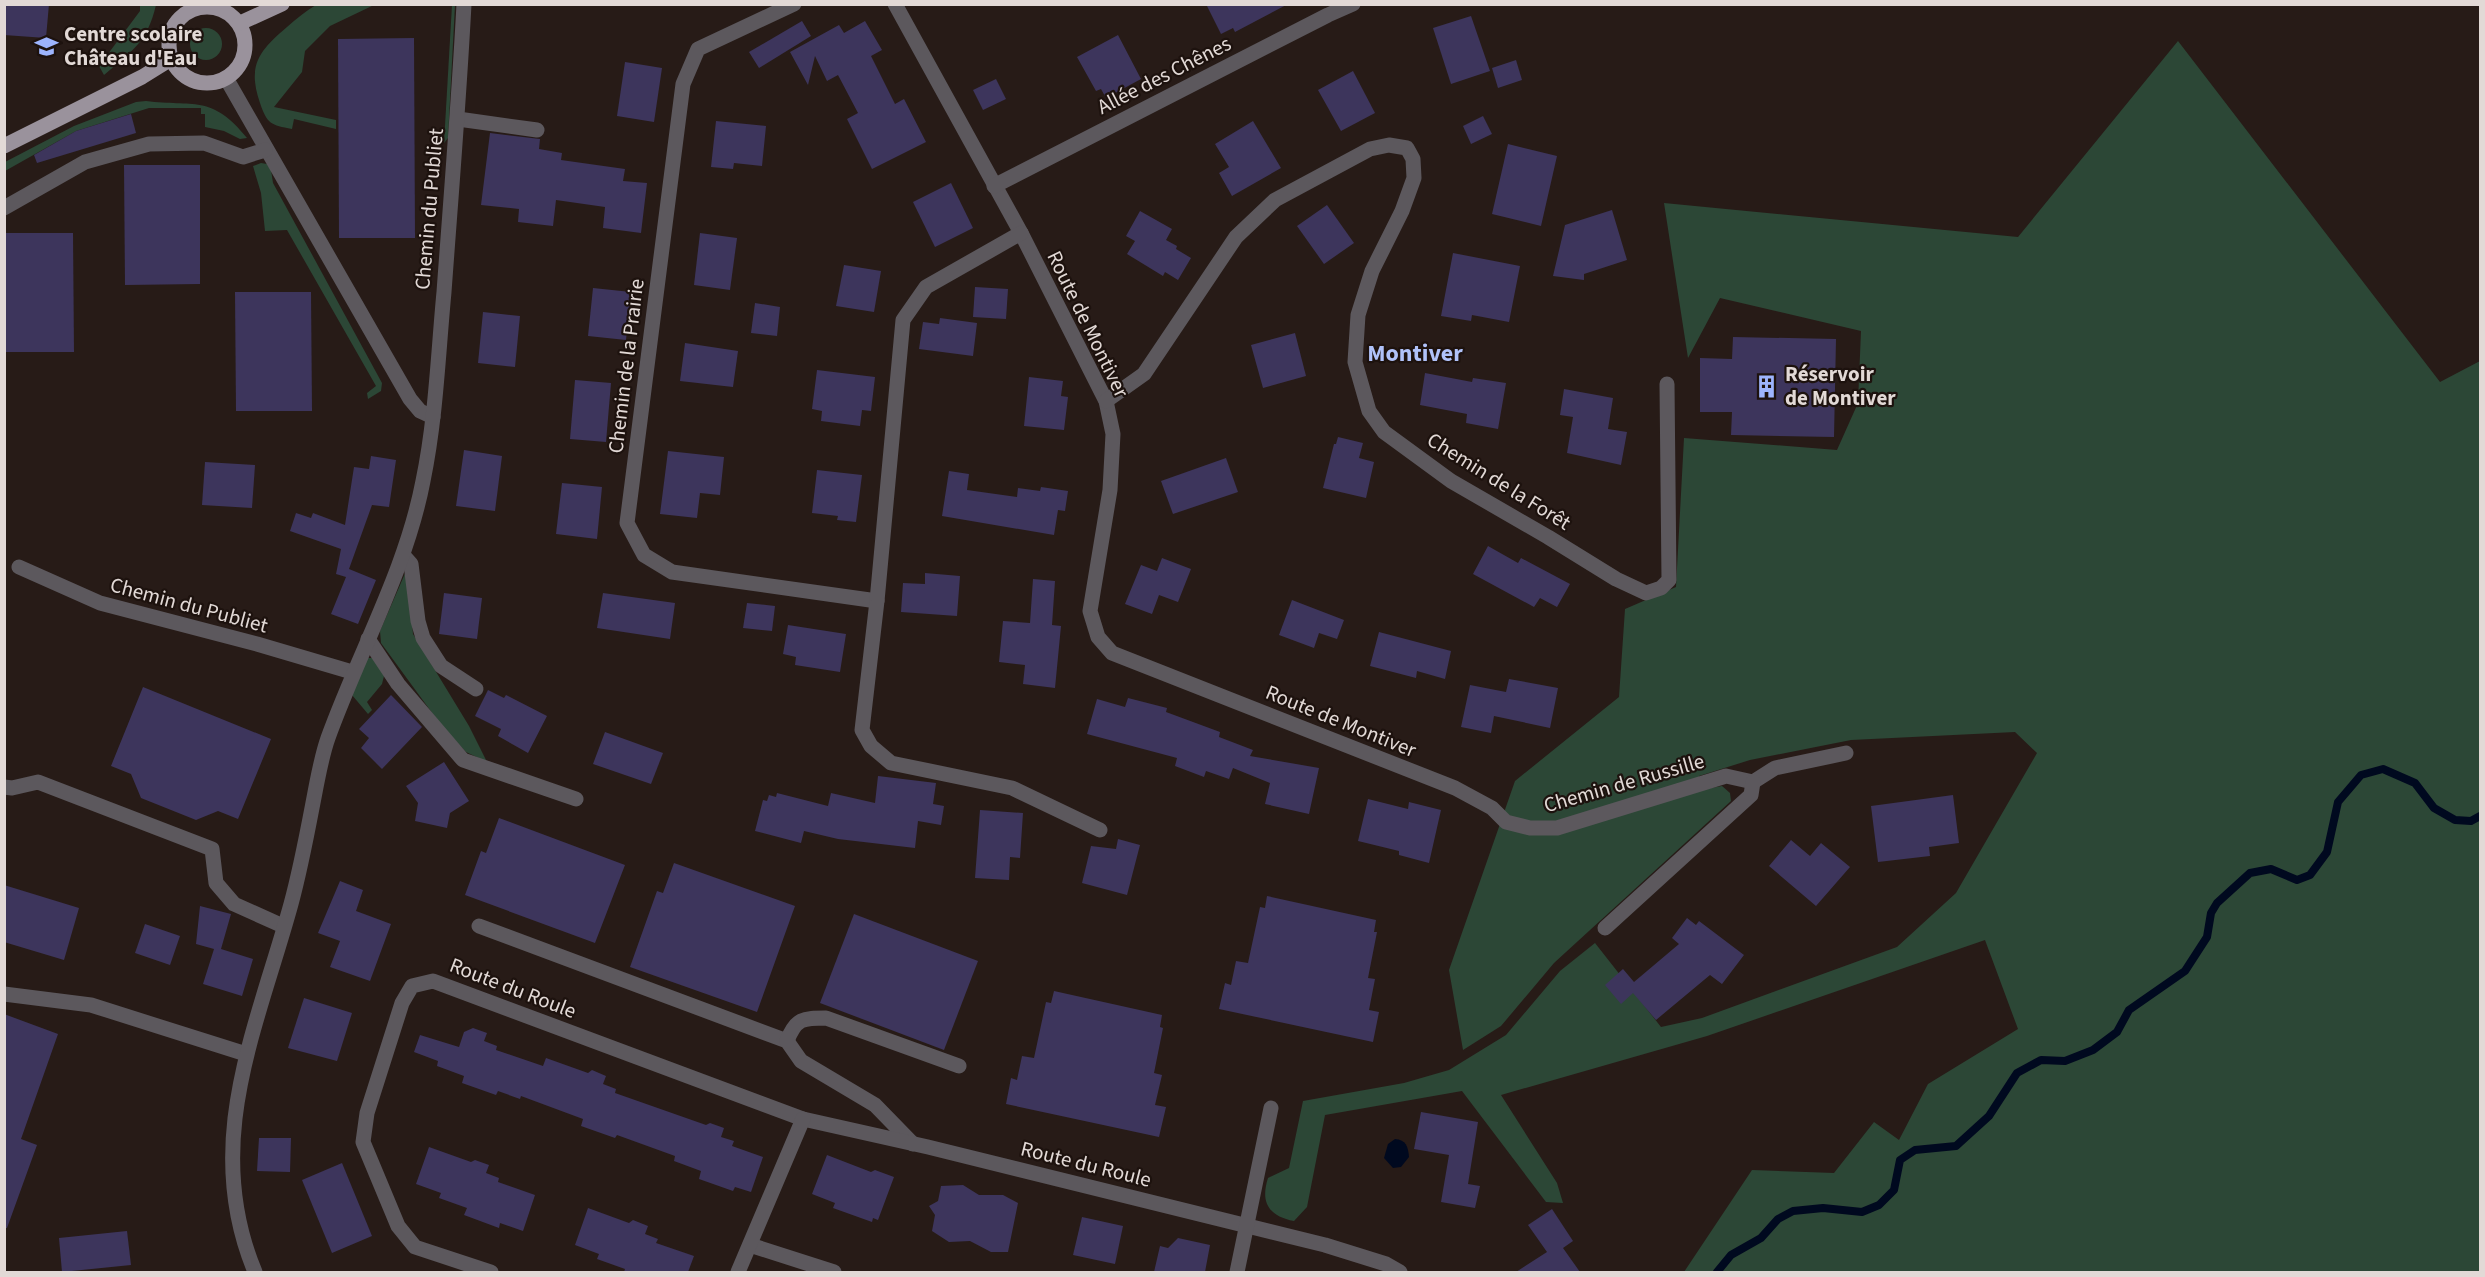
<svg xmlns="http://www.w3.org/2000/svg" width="2485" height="1277" font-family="'Source Sans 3',sans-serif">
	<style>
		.green { fill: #2c4736 }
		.water { fill: #00091f }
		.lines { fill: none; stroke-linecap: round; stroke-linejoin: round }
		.stream { stroke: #00091f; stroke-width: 8 }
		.building { fill: #3d355c }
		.minor { stroke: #5c585d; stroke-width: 15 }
		.major { stroke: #9a929c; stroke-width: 15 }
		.labels { text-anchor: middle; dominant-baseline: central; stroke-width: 4.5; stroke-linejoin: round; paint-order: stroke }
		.poi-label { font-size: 21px; font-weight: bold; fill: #e2d9d6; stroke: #1d120e; text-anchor: start }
		.street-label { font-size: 21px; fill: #e2d9d6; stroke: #1d120e }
		.quarter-label { font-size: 24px; font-weight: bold; fill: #b0c2f9; stroke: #1d120e }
	</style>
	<rect width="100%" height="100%" fill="#271b17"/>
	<g class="green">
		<path d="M140 5H156C147 43 132 51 104 75L99 66 140 11Z"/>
		<path d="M316 5H374L330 26 305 51 302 72 274 107 336 120V129L294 119 292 129C271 125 267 124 260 103 247 65 259 51 287 27 296 19 306 11 316 5Z"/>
		<polygon points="452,5 455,5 448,138 444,143"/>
		<circle cx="206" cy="44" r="16"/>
		<path d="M2178 41 2440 382 2480 361V1272H1684L1752 1170 1834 1173 1874 1122 1899 1140 1928 1084 2018 1029 1985 940 1707 1036 1501 1095 1557 1183 1563 1203 1546 1202 1462 1091 1325 1115 1307 1207 1294 1221C1269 1216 1260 1203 1268 1178L1289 1168 1303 1101 1404 1083 1449 1070 1506 1035 1560 971 1595 943 1661 1027 1702 1018 1897 947 1956 893 2037 753 2015 732 1851 740 1750 760 1699 776 1700 790 1722 786 1730 793 1731 801 1554 963 1501 1026 1463 1050 1449 970 1515 781 1619 697 1625 609 1676 587 1684 438 1837 450 1858 403 1861 331 1720 298 1688 358 1664 203 2018 237Z"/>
		<path d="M146 101C193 107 212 94 247 138L240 139 224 131 205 127V114H201V108H149L76 131 5 171V162L74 126 136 102Z"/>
		<polygon points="261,163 267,164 271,170 273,183 382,383 381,391 368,399 367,393 376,386 287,230 265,231 261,193 253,166"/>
		<polygon points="407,569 413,634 469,726 487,762 466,752 441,725 381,643 380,631"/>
		<polygon points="367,658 377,658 384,676 382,684 367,702 372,710 368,714 352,695"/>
	</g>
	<path class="water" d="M1395 1139C1406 1140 1408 1146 1409 1157L1401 1167 1393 1168 1384 1158 1388 1144Z"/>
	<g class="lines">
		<polyline class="stream" points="1717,1272 1731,1255 1761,1238 1778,1219 1793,1211 1823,1208 1862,1212 1879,1205 1894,1190 1900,1160 1915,1150 1956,1146 1989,1116 2017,1073 2041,1060 2065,1061 2093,1050 2117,1032 2129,1010 2185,971 2207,937 2211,913 2217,903 2250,873 2271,869 2297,880 2310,875 2327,852 2338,802 2361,775 2383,769 2415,783 2434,808 2455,820 2471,821 2480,816"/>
	</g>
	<g class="building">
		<polygon points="4,4 49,4 46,38 4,35"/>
		<polygon points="1206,4 1288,4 1235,32 1233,28 1221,34"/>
		<polygon points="1471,16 1490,71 1451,84 1433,28"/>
		<polygon points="802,21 811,36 759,68 749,52"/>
		<polygon points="865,21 882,50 871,56 895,104 904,99 926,142 872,169 847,119 858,113 838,75 827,81 815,56 808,85 790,52 839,25 844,33"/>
		<polygon points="1118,35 1141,79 1106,98 1101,89 1096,91 1077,57"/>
		<polygon points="414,38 415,238 339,238 338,39"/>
		<polygon points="1516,60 1522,80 1498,88 1492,68"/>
		<polygon points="625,62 662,68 654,122 617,116"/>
		<polygon points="1353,71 1375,113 1341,131 1318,90"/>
		<polygon points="996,79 1006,99 983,110 973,90"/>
		<polygon points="131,114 136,133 37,163 34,155 76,131"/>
		<polygon points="1483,116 1492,134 1471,144 1463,126"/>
		<polygon points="716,121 766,126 762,166 734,163 733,169 711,167"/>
		<polygon points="1253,121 1281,168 1232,196 1219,173 1229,167 1215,144"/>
		<polygon points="490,133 540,139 539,149 562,153 561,160 625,169 623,181 647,183 641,233 603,228 605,207 556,200 553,226 518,222 519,209 481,205"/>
		<polygon points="1508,144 1557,156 1541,226 1492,214"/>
		<polygon points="124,165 200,165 200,284 125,285"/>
		<polygon points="951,183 973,228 935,247 913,202"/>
		<polygon points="1327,205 1354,243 1324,264 1297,226"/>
		<polygon points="1612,210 1627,260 1584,274 1584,280 1553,276 1565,225"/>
		<polygon points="1140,211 1172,229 1166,240 1177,246 1176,249 1191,258 1178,280 1165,272 1163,276 1127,254 1135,241 1126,236"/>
		<polygon points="4,233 73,233 74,352 4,352"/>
		<polygon points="700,233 737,238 730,290 694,285"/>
		<polygon points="1453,253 1520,266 1509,322 1472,315 1471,321 1441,316"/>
		<polygon points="844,265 881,271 874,312 836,306"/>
		<polygon points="975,287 1008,289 1006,319 973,317"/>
		<polygon points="593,288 631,292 626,340 588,336"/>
		<polygon points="235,292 311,292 312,411 236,411"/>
		<polygon points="755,303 780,307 777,336 751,333"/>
		<polygon points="483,312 520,316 515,367 478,363"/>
		<polygon points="940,318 977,323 973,356 919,349 923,322 939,324"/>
		<polygon points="1295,333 1306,376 1263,388 1251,345"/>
		<polygon points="1733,337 1836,339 1834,437 1731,435 1732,412 1700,412 1700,358 1732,359"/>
		<polygon points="685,343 738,351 733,387 680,381"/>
		<polygon points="817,370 875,377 871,411 862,410 860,426 821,421 822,411 812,409"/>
		<polygon points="1425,373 1472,382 1473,378 1506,383 1498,429 1466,423 1467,414 1420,405"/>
		<polygon points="1029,377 1063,381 1061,396 1068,397 1064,430 1024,426"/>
		<polygon points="575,380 611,383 606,442 570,439"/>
		<polygon points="1564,389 1613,398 1608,429 1627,432 1621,465 1567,453 1573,417 1560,415"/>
		<polygon points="1338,437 1363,443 1359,458 1374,462 1366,498 1323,488 1334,444 1336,444"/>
		<polygon points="464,450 502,456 495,511 456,506"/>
		<polygon points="668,451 724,457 720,495 700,493 697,518 660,514"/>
		<polygon points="371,456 396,460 389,507 372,505 349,569 376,580 358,624 331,614 346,577 336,574 341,549 290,531 296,513 311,518 313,513 345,525 354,467 369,469"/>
		<polygon points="1226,458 1238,492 1173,514 1161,481"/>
		<polygon points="205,462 255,465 252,508 202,505"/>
		<polygon points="817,470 862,475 856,522 837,520 838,516 812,513"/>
		<polygon points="949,471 969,474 967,490 1017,497 1018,488 1040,491 1041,487 1068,491 1065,511 1058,510 1054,535 942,516"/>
		<polygon points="562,483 602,487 597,539 556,534"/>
		<polygon points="1488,546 1518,563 1521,558 1570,584 1557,607 1540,598 1534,607 1473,574"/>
		<polygon points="1162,558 1191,569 1178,602 1159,595 1152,614 1125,604 1141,565 1157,571"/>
		<polygon points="925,573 960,576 957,616 901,612 903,583 925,584"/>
		<polygon points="1033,579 1055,581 1052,625 1061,626 1055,688 1023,684 1025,665 999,662 1003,621 1030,623"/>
		<polygon points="444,593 482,598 477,639 439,634"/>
		<polygon points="603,593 675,603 670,639 597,628"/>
		<polygon points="1292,600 1344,620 1337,639 1319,633 1314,648 1279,635"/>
		<polygon points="747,603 775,606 772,631 743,628"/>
		<polygon points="788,625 846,634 840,672 795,665 796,657 783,654"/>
		<polygon points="1379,632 1451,651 1445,679 1417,671 1416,678 1370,666"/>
		<polygon points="1509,679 1558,688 1550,728 1494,716 1491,733 1461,727 1470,685 1506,692"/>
		<polygon points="143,687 271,739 238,819 218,811 196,820 141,798 131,774 111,766"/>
		<polygon points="488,690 504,698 506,695 547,716 528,753 498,736 501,729 475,716"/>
		<polygon points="391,695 422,727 382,769 361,748 369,738 359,729"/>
		<polygon points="1128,698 1167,708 1166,712 1220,732 1219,737 1253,750 1250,756 1319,768 1309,814 1265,804 1270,783 1233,768 1229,779 1206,771 1204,777 1175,766 1177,758 1087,734 1097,699 1125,707"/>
		<polygon points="605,732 663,753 651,784 593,764"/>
		<polygon points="444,762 469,801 450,813 447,828 415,821 418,803 406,786"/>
		<polygon points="878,776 936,783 933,804 944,806 941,825 918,821 915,848 838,839 804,831 801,843 755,831 763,800 767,801 769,795 776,797 777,793 828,806 831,793 875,803"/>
		<polygon points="1953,795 1959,843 1929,847 1930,856 1878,862 1871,806"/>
		<polygon points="1368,799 1408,809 1409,802 1441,810 1429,863 1399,855 1399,851 1358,841"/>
		<polygon points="980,810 1023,813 1020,858 1010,857 1009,880 975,878"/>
		<polygon points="499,818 625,865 595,943 465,895 481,851 486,853"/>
		<polygon points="1118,839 1140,845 1127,895 1082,883 1091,846 1116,849"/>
		<polygon points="1791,840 1810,856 1821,843 1850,867 1816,906 1769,866"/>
		<polygon points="674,863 795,906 757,1012 630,967 657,891 663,893"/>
		<polygon points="340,881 363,890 356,911 391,924 370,981 330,967 340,941 318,933"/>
		<polygon points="4,885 79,908 64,960 4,942"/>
		<polygon points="1267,896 1376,920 1374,932 1377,932 1368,978 1375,979 1369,1010 1379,1012 1373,1042 1219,1009 1225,983 1231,985 1236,961 1248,963 1260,907 1265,908"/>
		<polygon points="200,906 231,914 221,949 253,959 242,996 203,984 214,949 196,944"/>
		<polygon points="854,914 978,961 944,1050 820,1003"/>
		<polygon points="1687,918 1696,925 1699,921 1744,955 1722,984 1710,975 1656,1020 1633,993 1621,1004 1605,985 1623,969 1634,982 1679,944 1672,938"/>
		<polygon points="145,924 180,936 170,965 135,953"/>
		<polygon points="1054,991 1162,1015 1160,1027 1163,1028 1154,1073 1162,1075 1155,1105 1166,1107 1159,1137 1006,1104 1011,1078 1017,1080 1022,1056 1034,1058 1046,1002 1051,1003"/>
		<polygon points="304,998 352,1013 337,1061 288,1048"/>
		<polygon points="4,1014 58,1034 21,1139 37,1145 7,1228 4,1228"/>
		<polygon points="473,1028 487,1033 484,1041 497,1046 496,1050 543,1066 546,1058 588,1073 592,1070 606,1076 603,1084 616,1089 615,1093 706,1125 710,1123 724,1128 721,1137 734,1141 732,1146 763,1157 751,1192 735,1187 733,1191 699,1179 701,1171 674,1161 675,1156 617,1135 615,1138 581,1126 583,1119 521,1096 520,1099 498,1091 496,1095 462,1083 464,1076 437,1066 438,1061 414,1052 420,1035 459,1047 464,1032"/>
		<polygon points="1421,1112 1478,1122 1468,1184 1480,1186 1475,1208 1441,1202 1449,1155 1414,1149"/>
		<polygon points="259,1138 291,1138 290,1172 257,1171"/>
		<polygon points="429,1147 471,1162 475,1160 489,1165 486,1173 499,1178 498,1182 535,1195 523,1231 500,1223 499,1228 464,1215 467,1208 439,1198 441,1193 416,1184"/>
		<polygon points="827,1155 871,1172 875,1170 894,1177 878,1220 873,1218 872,1222 833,1208 835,1203 812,1194"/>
		<polygon points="342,1163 372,1236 332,1253 302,1180"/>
		<polygon points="963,1185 979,1195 1003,1195 1018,1203 1008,1252 991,1252 970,1241 949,1242 932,1231 935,1215 929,1206 938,1201 941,1186"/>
		<polygon points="588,1208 629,1223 633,1220 648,1226 645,1234 658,1239 656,1243 694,1256 688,1272 624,1272 625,1269 597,1259 599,1254 575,1245"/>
		<polygon points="1552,1209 1573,1241 1563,1248 1580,1272 1516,1272 1547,1252 1528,1225"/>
		<polygon points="1082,1217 1123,1226 1115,1264 1073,1255"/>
		<polygon points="127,1231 131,1265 62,1272 59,1238"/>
		<polygon points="1178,1238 1210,1245 1205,1272 1154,1272 1160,1246 1168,1248"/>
	</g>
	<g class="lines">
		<g class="minor">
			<polyline points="196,4 198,7"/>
			<polyline points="794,4 698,49 683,84 627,523 644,555 672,572 877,601"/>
			<polyline points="895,4 1021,233 1106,401 1113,434 1110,490 1090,611 1098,637 1112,653 1455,788 1492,808 1506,822 1530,828 1557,828 1726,776 1753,782 1775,768 1846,753"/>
			<polyline points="226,78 410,399 420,411 433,417"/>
			<polyline points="458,119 537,130"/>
			<polyline points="994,186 1328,15 1353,4"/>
			<polyline points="4,208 85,162 149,144 204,143 243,157 265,150"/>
			<polyline points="1021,233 926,287 903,320 877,601 862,730 871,746 891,763 1012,788 1100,830"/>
			<polyline points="1106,401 1144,374 1236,237 1275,200 1370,149 1389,145 1407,148 1413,159 1414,178 1402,211 1372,271 1358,315 1355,362 1369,411 1384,432 1451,481 1548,537 1616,579 1646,593 1661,588 1669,580 1667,384"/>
			<polyline points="403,555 411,564 418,621 423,638 441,666 476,689"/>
			<polyline points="19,567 100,603 257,644 352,672"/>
			<polyline points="368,639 398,684 463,760 576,799"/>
			<polyline points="4,787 12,788 38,782 212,849 216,883 234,904 283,926"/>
			<polyline points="479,926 787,1041 801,1061 875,1105 913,1144"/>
			<polyline points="1605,928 1751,795 1753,782"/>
			<polyline points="4,994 91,1005 246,1054"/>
			<path d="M787 1041C796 1018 803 1018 826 1018L959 1066"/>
			<polyline points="750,1245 834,1272"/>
			<path d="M255 1272C201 1143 257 1028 291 904 302 864 309 823 317 782 320 767 323 752 328 738 359 652 406 570 423 481 436 418 438 355 444 292 451 196 459 100 464 4"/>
			<polyline points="491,1272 415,1247 398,1226 363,1142 367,1113 402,1003 412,986 433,981 803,1119 928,1147 1325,1245 1386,1264 1400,1272"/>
			<polyline points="738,1272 803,1119"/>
			<polyline points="1237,1272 1271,1108"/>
		</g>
		<g class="major">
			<circle cx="207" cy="45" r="38"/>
			<polyline points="240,23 282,4"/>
			<polyline points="4,146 142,77 171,59"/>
		</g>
	</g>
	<defs>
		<symbol id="school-bare" viewBox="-9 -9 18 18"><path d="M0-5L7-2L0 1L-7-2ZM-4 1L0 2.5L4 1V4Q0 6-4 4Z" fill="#9db4fd" stroke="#1d120e" stroke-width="2.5" paint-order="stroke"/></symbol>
		<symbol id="building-bare" viewBox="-9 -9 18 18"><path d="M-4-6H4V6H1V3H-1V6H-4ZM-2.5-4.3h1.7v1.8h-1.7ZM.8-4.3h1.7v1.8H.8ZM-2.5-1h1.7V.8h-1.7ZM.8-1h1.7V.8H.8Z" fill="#9db4fd" stroke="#1d120e" stroke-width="2.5" paint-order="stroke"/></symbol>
	</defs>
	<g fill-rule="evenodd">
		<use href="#school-bare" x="30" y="30" width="33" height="33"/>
		<use href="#building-bare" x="1750" y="370" width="33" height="33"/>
	</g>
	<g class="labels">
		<g class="poi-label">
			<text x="64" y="34">Centre scolaire<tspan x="64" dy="24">Château d'Eau</tspan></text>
			<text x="1785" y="374">Réservoir<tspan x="1785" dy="24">de Montiver</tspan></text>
		</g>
		<g class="street-label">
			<text transform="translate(1164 75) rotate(-27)">Allée des Chênes</text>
			<text transform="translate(429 209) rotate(-85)">Chemin du Publiet</text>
			<text transform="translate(1088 324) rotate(64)">Route de Montiver</text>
			<text transform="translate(626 366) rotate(-83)">Chemin de la Prairie</text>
			<text transform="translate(1499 481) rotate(32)">Chemin de la Forêt</text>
			<text transform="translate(189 605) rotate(15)">Chemin du Publiet</text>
			<text transform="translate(1341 721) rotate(22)">Route de Montiver</text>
			<text transform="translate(1624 783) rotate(-16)">Chemin de Russille</text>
			<text transform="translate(513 988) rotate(21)">Route du Roule</text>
			<text transform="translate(1086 1164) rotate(14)">Route du Roule</text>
		</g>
		<g class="quarter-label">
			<text x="1415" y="353">Montiver</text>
		</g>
	</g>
	<rect width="2485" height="1277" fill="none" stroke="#e2d9d6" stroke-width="12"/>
</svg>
